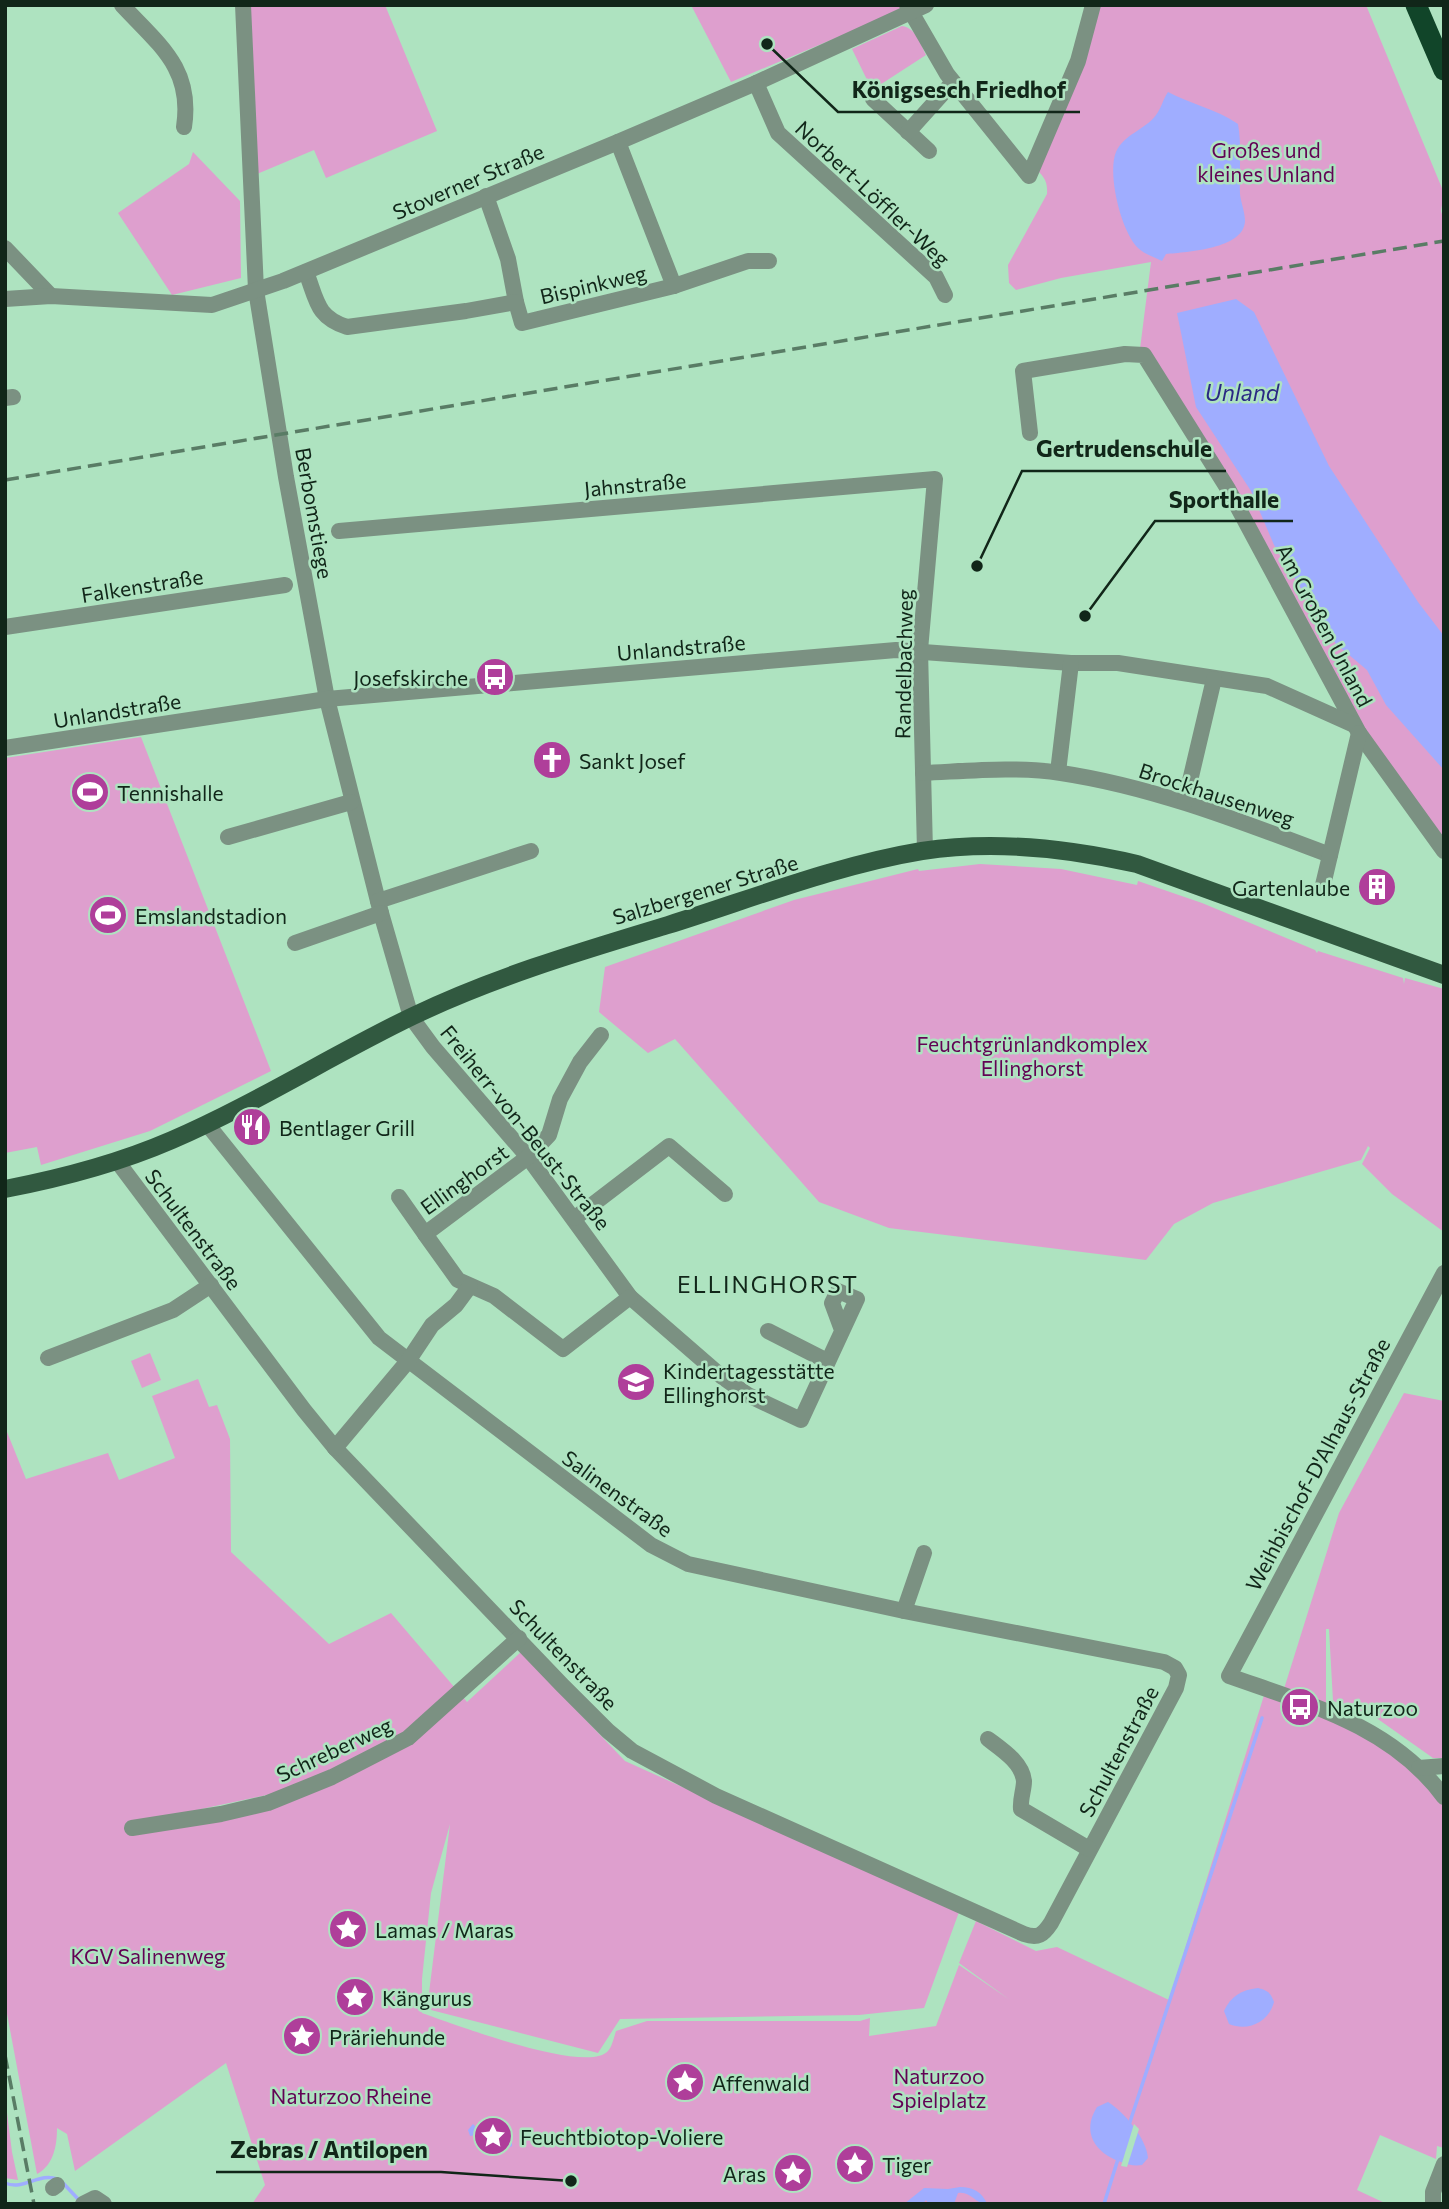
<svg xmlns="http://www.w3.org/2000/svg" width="1449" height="2209" font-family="Commissioner,sans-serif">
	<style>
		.green { fill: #de9fce; fill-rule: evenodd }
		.water { fill: #9fadff }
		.pier { fill: #aee3c0 }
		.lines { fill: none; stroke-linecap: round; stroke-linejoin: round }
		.stream { stroke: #9fadff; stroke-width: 3.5 }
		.minor { stroke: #7b9182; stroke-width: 16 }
		.major { stroke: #315940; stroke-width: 18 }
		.highway { stroke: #114529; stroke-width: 21 }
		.rail { stroke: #597c65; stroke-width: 3.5; stroke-dasharray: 14 7; stroke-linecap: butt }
		.labels { text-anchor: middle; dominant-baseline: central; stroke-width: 5; stroke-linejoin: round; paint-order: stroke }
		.park-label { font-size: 21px; fill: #620254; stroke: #aee3c0 }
		.street-label { font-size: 21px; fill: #112619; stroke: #aee3c0 }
		.poi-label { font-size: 21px; fill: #112619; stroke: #aee3c0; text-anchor: start }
		.water-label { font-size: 23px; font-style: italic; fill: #2a2884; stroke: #aee3c0 }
		.neighbourhood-label { font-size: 23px; letter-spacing: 2px; fill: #112619; stroke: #aee3c0 }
		.leader { fill: none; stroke: #112619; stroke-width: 2.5 }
		.callout-dot { fill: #112619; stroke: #aee3c0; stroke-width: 2.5 }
		.callout-label { font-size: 23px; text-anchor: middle; font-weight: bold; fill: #112619; stroke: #aee3c0; stroke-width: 5; stroke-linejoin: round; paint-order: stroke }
	</style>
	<rect width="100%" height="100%" fill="#aee3c0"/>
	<g class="green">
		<polygon points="247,5 385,5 437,131 326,178 314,150 257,174"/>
		<polygon points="691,5 914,5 731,82"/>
		<path d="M1095 5H1366L1444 193 1441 211 1444 221V840L1389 769 1140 349 1151 262 1061 278 1016 290 1009 283 1008 265 1047 194C1048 180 1043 176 1034 167Z"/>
		<path d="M902 26C916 28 920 43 926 55L872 90 852 49Z"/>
		<polygon points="193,152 240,201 241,278 172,295 118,213 189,164"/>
		<polygon points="141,737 271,1071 150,1131 41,1165 37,1147 5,1153 5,758"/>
		<polygon points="980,864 1061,869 1137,885 1138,881 1202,903 1315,950 1317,953 1318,951 1403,978 1404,984 1405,978 1444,989 1444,1232 1392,1194 1362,1164 1370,1148 1368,1146 1361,1160 1213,1203 1174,1224 1146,1260 889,1228 819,1202 675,1039 648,1053 599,1012 605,967 794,900 918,869 919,871"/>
		<polygon points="150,1353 161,1380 142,1388 131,1361"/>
		<path d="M198 1379 209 1407 217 1405 230 1439 231 1552 329 1644 391 1613 467 1702 521 1652 625 1761 959 1912 924 2008 859 2015 620 2019 598 2053 427 2009 450 1824 431 1893 422 1979V2013C451 2023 587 2075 608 2051 612 2047 614 2037 616 2031L647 2021H860L870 2018 869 2036 936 2026 959 1965 1010 2000 959 1963 976 1921 1036 1951 1057 1947 1169 2000 1266 1689 1387 1744 1444 1799V2148L1437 2146 1436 2159 1380 2135 1357 2190 1387 2204H252L265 2185 226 2063 75 2171 67 2134 57 2128C57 2145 54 2165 37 2174L5 2003V1427L26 1479 108 1453 119 1480 175 1458 152 1396ZM290 1790 133 1833 127 1825Z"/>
		<polygon points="1404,1393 1444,1401 1444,1758 1433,1758 1375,1717 1333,1701 1329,1629 1326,1629 1326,1706 1283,1692 1339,1513"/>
		<polygon points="5,2097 12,2152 18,2180 5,2178"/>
	</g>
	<g class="water">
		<path d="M1168 92C1191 104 1216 109 1238 124 1242 147 1239 170 1240 194 1241 203 1245 212 1245 221 1244 249 1187 252 1166 254L1162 261C1154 257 1144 254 1138 248 1121 231 1107 174 1116 152 1124 134 1145 130 1156 115 1161 109 1163 99 1168 92Z"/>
		<polygon points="1236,299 1254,312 1329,466 1418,602 1444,636 1444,770 1386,705 1367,670 1336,644 1274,545 1251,491 1196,407 1177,313"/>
		<path d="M1258 1988C1267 1990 1271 1993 1274 2002 1269 2022 1248 2032 1229 2024L1224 2011C1231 1996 1241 1990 1258 1988Z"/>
		<path d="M1108 2102C1124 2112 1147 2139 1148 2158L1142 2165C1135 2166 1128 2165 1121 2162 1095 2153 1081 2132 1097 2107Z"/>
		<polygon points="473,2124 478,2129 494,2127 502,2139 512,2140 512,2146 508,2148 501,2143 490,2146 482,2134 470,2136 468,2130"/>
		<path d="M960 2187C973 2187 982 2192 987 2204 975 2204 971 2191 958 2193L954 2204 928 2203 926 2200 923 2204H904L924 2188 948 2189Z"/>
	</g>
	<polygon class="pier" points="1134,2124 1139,2129 1127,2167 1121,2166"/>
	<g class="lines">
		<g class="stream">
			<polyline points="1129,2125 1262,1718"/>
			<path d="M5 2183C24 2191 39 2172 57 2179"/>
			<polyline points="63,2183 79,2200"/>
			<polyline points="1104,2204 1118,2159"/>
		</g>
		<g class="minor">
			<path d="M122 5C159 45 193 68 184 127"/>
			<polyline points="243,5 256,290 286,477 327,699 381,913 411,1017 433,1047 528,1157 630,1297 721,1376 748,1395 801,1420 857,1299 838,1291 832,1303 842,1330"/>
			<polyline points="907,5 947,74 1029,176 1078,61 1093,5"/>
			<polyline points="756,83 778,133 936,277 945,295"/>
			<polyline points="873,99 929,151"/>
			<polyline points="908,132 953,82"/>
			<polyline points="618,142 674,286"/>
			<polyline points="486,196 508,259 516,302"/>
			<polyline points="5,248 51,296"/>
			<path d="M306 272C317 300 316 317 347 327L466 311 516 302 522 323 674 286 748 261H769"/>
			<polyline points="5,299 51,296 212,305 283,281 618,142 756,83 926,5"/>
			<polyline points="5,398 13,397"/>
			<polyline points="1030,433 1023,371 1125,354 1144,355 1228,489 1359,733 1444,851"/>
			<polyline points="339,531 935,479 920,650 925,851"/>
			<polyline points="5,627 285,585"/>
			<polyline points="5,748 327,699 896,650 1071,663 1118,663 1267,686 1354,725"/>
			<polyline points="1058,772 1071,663"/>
			<path d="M923 773C968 771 1016 766 1061 773 1154 787 1242 822 1330 855"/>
			<polyline points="1185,802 1214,679"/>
			<polyline points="228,837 351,802"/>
			<polyline points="1323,885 1359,733"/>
			<polyline points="378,901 531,851"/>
			<polyline points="295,943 381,913"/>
			<polyline points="601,1035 580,1062 560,1099 549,1135 528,1157 425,1234 458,1280 494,1296 563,1349 630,1297"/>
			<path d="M117 1161 304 1410 335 1448 562 1685 608 1731 632 1751 716 1796 1024 1934C1038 1939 1043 1935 1051 1923L1176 1688 1179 1675 1175 1668 1164 1662 904 1611 688 1564 651 1545 379 1338 207 1124"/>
			<polyline points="399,1197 425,1234"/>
			<polyline points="575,1218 669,1146 725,1194"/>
			<path d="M1444 1273 1229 1676C1308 1704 1392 1726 1444 1797"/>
			<polyline points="768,1331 827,1361"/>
			<polyline points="48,1358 173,1310 211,1285"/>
			<polyline points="335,1448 408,1361 432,1325 456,1305 470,1286"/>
			<polyline points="904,1611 924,1553"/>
			<path d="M988 1739C1001 1749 1022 1762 1024 1781 1024 1790 1020 1799 1021 1809L1089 1849"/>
			<polyline points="1419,1768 1444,1766"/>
			<polyline points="132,1828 221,1814 268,1803 332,1777 408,1738 519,1638"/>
			<polyline points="53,2188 57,2185"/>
			<polyline points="83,2204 95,2198 104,2204"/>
			<polyline points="1433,2204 1433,2192 1444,2164"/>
		</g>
		<path class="major" d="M5 1189C62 1178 119 1163 172 1140 255 1104 332 1055 413 1016 494 977 582 951 668 925 751 899 837 865 922 851 994 840 1067 848 1137 864L1444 975"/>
		<polyline class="highway" points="1416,5 1444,70"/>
		<g class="rail">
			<polyline points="5,480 1444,241"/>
			<polyline points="5,2055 34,2204"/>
		</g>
	</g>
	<defs>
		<symbol id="bus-disc" viewBox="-11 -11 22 22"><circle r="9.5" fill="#af3e9a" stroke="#aee3c0"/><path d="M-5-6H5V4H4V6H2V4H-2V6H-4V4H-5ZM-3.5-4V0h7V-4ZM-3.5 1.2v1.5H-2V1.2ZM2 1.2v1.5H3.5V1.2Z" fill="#fff"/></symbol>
		<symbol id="church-disc" viewBox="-11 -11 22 22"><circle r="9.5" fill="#af3e9a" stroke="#aee3c0"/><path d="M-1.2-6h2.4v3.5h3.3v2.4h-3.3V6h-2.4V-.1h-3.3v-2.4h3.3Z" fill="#fff"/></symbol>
		<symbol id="stadium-disc" viewBox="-11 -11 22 22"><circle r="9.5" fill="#af3e9a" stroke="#aee3c0"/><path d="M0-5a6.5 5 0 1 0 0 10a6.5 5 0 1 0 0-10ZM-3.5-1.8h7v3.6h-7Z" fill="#fff"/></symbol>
		<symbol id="building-disc" viewBox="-11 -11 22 22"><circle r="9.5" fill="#af3e9a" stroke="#aee3c0"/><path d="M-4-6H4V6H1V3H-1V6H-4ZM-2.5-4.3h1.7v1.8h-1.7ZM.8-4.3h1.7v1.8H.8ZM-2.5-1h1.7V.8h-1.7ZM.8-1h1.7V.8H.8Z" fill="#fff"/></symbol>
		<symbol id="restaurant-disc" viewBox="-11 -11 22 22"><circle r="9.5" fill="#af3e9a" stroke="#aee3c0"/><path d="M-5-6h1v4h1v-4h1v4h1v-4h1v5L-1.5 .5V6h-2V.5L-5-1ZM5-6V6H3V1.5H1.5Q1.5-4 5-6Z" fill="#fff"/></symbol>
		<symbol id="school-disc" viewBox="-11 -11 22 22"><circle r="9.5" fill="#af3e9a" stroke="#aee3c0"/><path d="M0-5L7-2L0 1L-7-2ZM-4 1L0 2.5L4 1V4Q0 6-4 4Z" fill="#fff"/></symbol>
		<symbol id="sight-disc" viewBox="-11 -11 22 22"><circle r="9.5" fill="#af3e9a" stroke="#aee3c0"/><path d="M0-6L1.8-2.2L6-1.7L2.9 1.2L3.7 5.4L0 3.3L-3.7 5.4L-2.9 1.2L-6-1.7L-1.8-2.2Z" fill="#fff"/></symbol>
	</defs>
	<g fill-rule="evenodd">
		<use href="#bus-disc" x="473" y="655" width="44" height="44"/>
		<use href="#church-disc" x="530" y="738" width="44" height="44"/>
		<use href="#stadium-disc" x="68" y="770" width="44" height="44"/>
		<use href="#building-disc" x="1355" y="865" width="44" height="44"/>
		<use href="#stadium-disc" x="86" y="893" width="44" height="44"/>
		<use href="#restaurant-disc" x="230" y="1105" width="44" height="44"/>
		<use href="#school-disc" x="614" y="1360" width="44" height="44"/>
		<use href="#bus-disc" x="1278" y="1685" width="44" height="44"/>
		<use href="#sight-disc" x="326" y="1907" width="44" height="44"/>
		<use href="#sight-disc" x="333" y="1975" width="44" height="44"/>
		<use href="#sight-disc" x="280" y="2014" width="44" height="44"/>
		<use href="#sight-disc" x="663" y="2060" width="44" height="44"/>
		<use href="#sight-disc" x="471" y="2114" width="44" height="44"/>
		<use href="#sight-disc" x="833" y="2142" width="44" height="44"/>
		<use href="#sight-disc" x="771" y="2151" width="44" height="44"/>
	</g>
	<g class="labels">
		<g class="park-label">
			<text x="1266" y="149">Großes und<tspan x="1266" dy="24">kleines Unland</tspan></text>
			<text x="1032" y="1043">Feuchtgrünlandkomplex<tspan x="1032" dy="24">Ellinghorst</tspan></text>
			<text x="148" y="1955">KGV Salinenweg</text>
			<text x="939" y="2075">Naturzoo<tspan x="939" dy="24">Spielplatz</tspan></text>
			<text x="351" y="2095">Naturzoo Rheine</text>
		</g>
		<g class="street-label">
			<text transform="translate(468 181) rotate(-23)">Stoverner Straße</text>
			<text transform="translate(873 193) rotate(43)">Norbert-Löffler-Weg</text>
			<text transform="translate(593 284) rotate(-13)">Bispinkweg</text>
			<text transform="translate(635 484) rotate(-5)">Jahnstraße</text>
			<text transform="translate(315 513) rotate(80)">Berbomstiege</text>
			<text transform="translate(142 585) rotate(-9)">Falkenstraße</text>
			<text transform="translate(1325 625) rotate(62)">Am Großen Unland</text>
			<text transform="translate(681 647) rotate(-5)">Unlandstraße</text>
			<text transform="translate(903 664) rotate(-89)">Randelbachweg</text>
			<text transform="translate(117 710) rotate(-9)">Unlandstraße</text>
			<text transform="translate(1217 794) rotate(18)">Brockhausenweg</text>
			<text transform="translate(705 889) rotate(-17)">Salzbergener Straße</text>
			<text transform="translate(526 1127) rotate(51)">Freiherr-von-Beust-Straße</text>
			<text transform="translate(464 1179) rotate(-36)">Ellinghorst</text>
			<text transform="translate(194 1229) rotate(53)">Schultenstraße</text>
			<text transform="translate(1317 1464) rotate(-62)">Weihbischof-D'Alhaus-Straße</text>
			<text transform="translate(618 1493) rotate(36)">Salinenstraße</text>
			<text transform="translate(564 1654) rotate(46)">Schultenstraße</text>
			<text transform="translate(334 1749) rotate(-25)">Schreberweg</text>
			<text transform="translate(1118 1751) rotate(-62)">Schultenstraße</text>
		</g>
		<g class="poi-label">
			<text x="468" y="677" text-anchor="end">Josefskirche</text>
			<text x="579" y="760">Sankt Josef</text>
			<text x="117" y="792">Tennishalle</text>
			<text x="1350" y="887" text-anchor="end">Gartenlaube</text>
			<text x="135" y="915">Emslandstadion</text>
			<text x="279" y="1127">Bentlager Grill</text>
			<text x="663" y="1370">Kindertagesstätte<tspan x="663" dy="24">Ellinghorst</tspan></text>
			<text x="1327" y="1707">Naturzoo</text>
			<text x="375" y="1929">Lamas / Maras</text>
			<text x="382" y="1997">Kängurus</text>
			<text x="329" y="2036">Präriehunde</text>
			<text x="712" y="2082">Affenwald</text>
			<text x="520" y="2136">Feuchtbiotop-Voliere</text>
			<text x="882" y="2164">Tiger</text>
			<text x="766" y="2173" text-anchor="end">Aras</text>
		</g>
		<g class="water-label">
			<text x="1242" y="392">Unland</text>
		</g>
		<g class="neighbourhood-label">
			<text x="768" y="1284">ELLINGHORST</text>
		</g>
	</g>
	<path class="leader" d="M767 44L838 112H1080M977 566L1022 471H1226M1085 616L1155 521H1293M571 2181L441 2172H216"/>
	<g class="callout-dot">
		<circle cx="767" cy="44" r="7"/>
		<circle cx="977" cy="566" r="7"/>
		<circle cx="1085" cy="616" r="7"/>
		<circle cx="571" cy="2181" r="7"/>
	</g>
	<g class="callout-label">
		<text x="959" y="98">Königsesch Friedhof</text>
		<text x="1124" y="457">Gertrudenschule</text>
		<text x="1224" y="508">Sporthalle</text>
		<text x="329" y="2158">Zebras / Antilopen</text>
	</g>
	<rect width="1449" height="2209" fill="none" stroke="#112619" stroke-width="14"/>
</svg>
